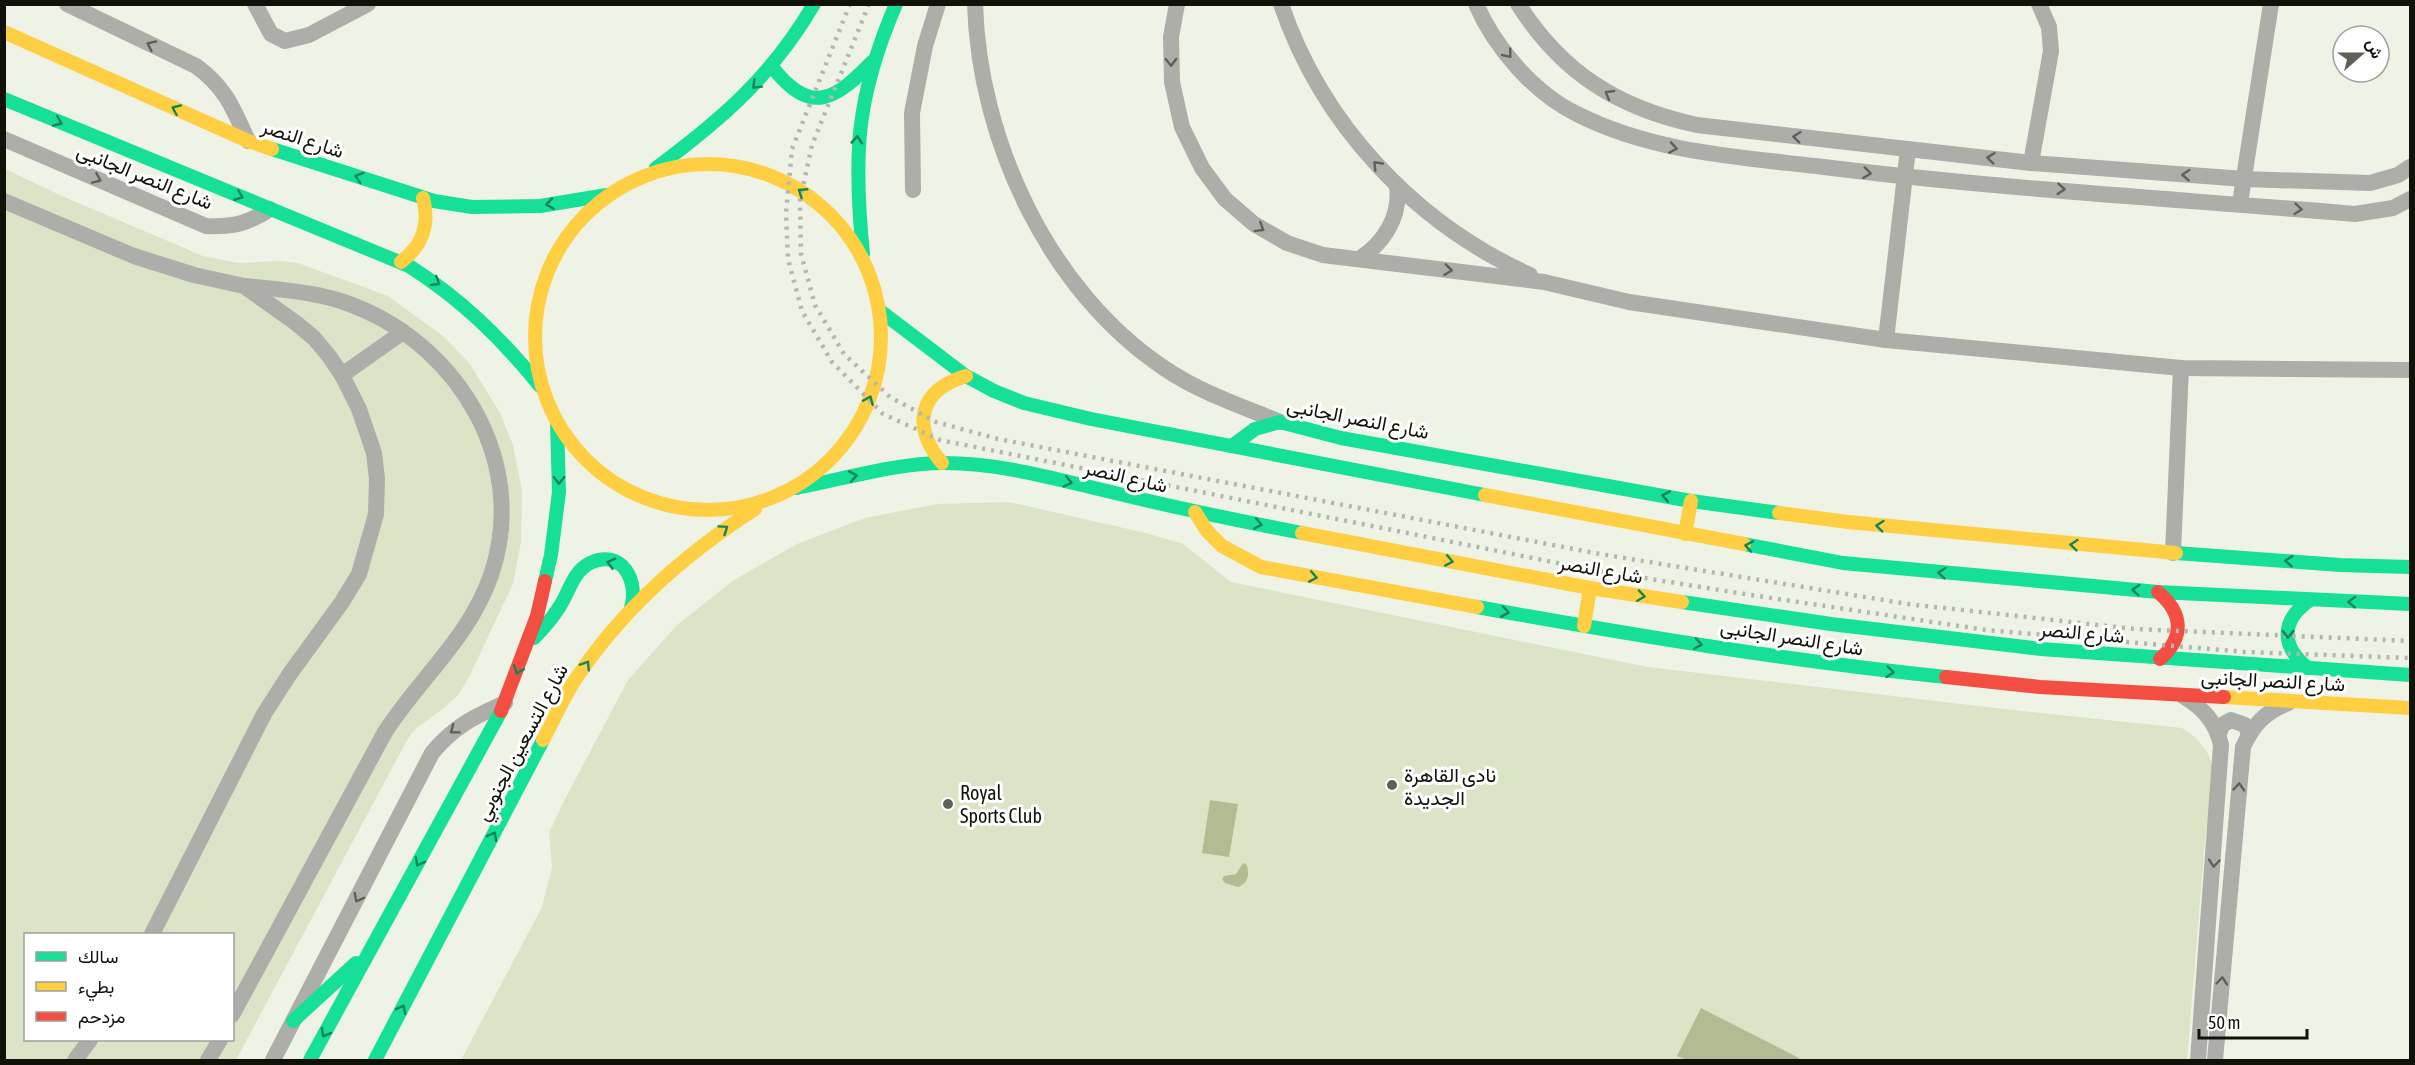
<svg xmlns="http://www.w3.org/2000/svg" width="2415" height="1065" font-family="'Asap Condensed',Vazirmatn,sans-serif">
	<style>
		.green { fill: #dbe4c6; fill-rule: evenodd }
		.water { fill: #b1bc92 }
		.lines { fill: none; stroke-linecap: round; stroke-linejoin: round }
		.street { stroke: #adaeaa; stroke-width: 16 }
		.fast { stroke: #16e098; stroke-width: 14 }
		.slow { stroke: #ffcf43; stroke-width: 14 }
		.jam { stroke: #f24e42; stroke-width: 14 }
		.rail { stroke: #b4b7af; stroke-width: 4.5; stroke-dasharray: 3 6; stroke-linecap: butt }
		.oneway { stroke: #5e605a }
		.oneway2 { stroke: #138358 }
		.poi-dot { fill: #5e6157; stroke: #fff; stroke-width: 2 }
		.labels { text-anchor: middle; dominant-baseline: central; stroke-width: 6; stroke-linejoin: round; paint-order: stroke }
		.street-label { font-size: 20px; fill: #10120a; stroke: #fff }
		.poi-label { font-size: 20px; fill: #10120a; stroke: #fff; text-anchor: start }
	</style>
	<rect width="100%" height="100%" fill="#eff3e6"/>
	<g class="green">
		<path d="M5 169 62 196 203 256 239 263 279 261 298 263 388 296 443 336 470 364 500 413 513 445 522 491 521 542 513 584 469 677 458 695 444 708 414 730 406 742 236 1060H5ZM26 934H232V1040H26Z"/>
		<polygon points="1009,502 1146,533 1183,544 1231,582 1648,667 1995,708 2182,728 2196,738 2207,752 2215,770 2205,840 2187,1060 461,1060 542,907 552,867 549,833 564,801 628,680 677,625 734,580 797,544 865,518 937,504"/>
	</g>
	<g class="water">
		<polygon points="1210,800 1238,804 1229,857 1202,853"/>
		<path d="M1243 863 1247 865C1249 875 1249 883 1238 887L1225 883 1222 879 1224 876 1236 874Z"/>
		<polygon points="1701,1008 1799,1058 1798,1060 1687,1060 1677,1056"/>
	</g>
	<g class="lines">
		<g class="street">
			<path d="M67 4 196 66C226 88 233 108 248 141"/>
			<polyline points="255,4 271,34 285,41 309,35 368,4"/>
			<path d="M975 4C979 141 1049 291 1164 368 1199 392 1241 406 1280 422"/>
			<polyline points="1177,4 1171,37 1172,82 1182,127 1202,168 1225,199 1254,224 1287,243 1323,255 1544,282 1629,302 1886,340 2181,368 2410,370"/>
			<path d="M1281 4C1322 125 1415 223 1530 275"/>
			<path d="M1476 4C1495 48 1534 93 1577 114 1654 153 1740 157 1824 167 2000 189 2178 199 2355 214L2393 208 2410 199"/>
			<path d="M1518 4C1562 73 1618 108 1697 125L2031 163 2244 179 2370 183 2398 175 2410 167"/>
			<path d="M4 139 206 226C234 227 247 224 270 209"/>
			<polyline points="2031,163 2051,51 2049,27 2039,4"/>
			<polyline points="913,190 912,113 925,46 938,4"/>
			<polyline points="4,201 134,256 194,275 244,286 296,323 314,338 329,356 342,375 359,409 374,453 377,479 376,514 359,574 342,602 289,675 264,714 152,934"/>
			<polyline points="2240,203 2271,4"/>
			<path d="M1359 259C1384 243 1401 216 1397 186"/>
			<polyline points="1886,340 1908,149"/>
			<polyline points="342,375 403,332"/>
			<polyline points="2173,553 2181,368"/>
			<path d="M2183 696C2203 708 2216 722 2221 745L2198 1060"/>
			<polyline points="2219,734 2222,725 2231,720 2245,725 2249,734"/>
			<path d="M232 1015 385 732C419 679 470 637 491 575 529 465 461 349 357 307 322 292 283 290 246 286"/>
			<polyline points="75,1060 90,1040"/>
			<polyline points="208,1060 220,1040"/>
			<path d="M273 1060 432 753C454 726 474 717 505 703"/>
			<path d="M2215 1060 2243 747C2253 725 2265 712 2288 703"/>
		</g>
		<g class="fast">
			<path d="M773 68C811 116 835 100 872 62"/>
			<path d="M4 99 409 266C461 299 501 338 540 386"/>
			<polyline points="272,149 434,201 472,207 540,206 607,195"/>
			<path d="M656 168C722 119 772 76 814 4"/>
			<path d="M863 254C853 154 856 97 896 4"/>
			<polyline points="879,310 966,376 994,391 1024,403 1091,419 1485,495"/>
			<polyline points="1232,446 1255,429 1280,422 1341,438 1691,501 1779,513"/>
			<path d="M796 488C844 479 895 463 944 463 1003 463 1059 480 1115 493 1177 508 1240 521 1302 533"/>
			<polyline points="1744,544 1843,563 2158,592 2410,604"/>
			<polyline points="2176,553 2340,565 2410,567"/>
			<polyline points="545,581 551,555 559,492 557,422"/>
			<polyline points="1682,602 1831,624 2041,649 2410,675"/>
			<path d="M1477 607C1632 635 1789 661 1946 677"/>
			<path d="M534 638C543 629 551 620 558 609 569 594 572 572 590 563 622 548 639 581 631 608"/>
			<path d="M2308 668C2280 646 2281 620 2310 600"/>
			<polyline points="293,1021 356,963"/>
			<polyline points="310,1060 501,711"/>
			<polyline points="375,1060 543,740"/>
		</g>
		<g class="slow">
			<polyline points="4,32 248,141 272,149"/>
			<circle cx="708" cy="337" r="173"/>
			<path d="M401 262C423 245 430 225 423 198"/>
			<path d="M942 463C911 426 919 390 966 376"/>
			<polyline points="1485,495 1744,544"/>
			<polyline points="1195,512 1207,531 1222,546 1261,567 1477,607"/>
			<polyline points="1779,513 1848,522 2176,553"/>
			<polyline points="1302,533 1590,588 1682,602"/>
			<polyline points="1685,534 1691,501"/>
			<polyline points="1584,626 1590,588"/>
			<polyline points="2224,697 2410,708"/>
			<path d="M543 740C553 721 562 701 573 683 620 611 683 555 755 509"/>
		</g>
		<g class="jam">
			<path d="M2158 592C2183 613 2185 637 2160 659"/>
			<polyline points="1946,677 2040,687 2224,697"/>
			<polyline points="501,711 537,616 545,581"/>
		</g>
		<g class="rail">
			<polyline points="850,4 792,149 786,213 788,259 802,311 832,362 883,414 940,440 1588,569 1738,593 1986,630 2245,652 2410,658"/>
			<polyline points="869,4 812,145 800,200 801,254 815,305 844,354 890,397 936,422 998,439 1600,554 1908,604 2135,629 2410,641"/>
		</g>
	</g>
	<defs><path id="oneway-chevron" d="M-2-3.5L2.5 0L-2 3.5" fill="none" stroke-width="1.6" stroke-linecap="round" stroke-linejoin="round" transform="scale(1.5)"/></defs>
	<g class="oneway">
		<use href="#oneway-chevron" transform="translate(151 45) rotate(-155)"/>
		<use href="#oneway-chevron" transform="translate(1508 54) rotate(51)"/>
		<use href="#oneway-chevron" transform="translate(1171 62) rotate(89)"/>
		<use href="#oneway-chevron" transform="translate(1609 94) rotate(-150)"/>
		<use href="#oneway-chevron" transform="translate(1797 137) rotate(-174)"/>
		<use href="#oneway-chevron" transform="translate(1673 148) rotate(9)"/>
		<use href="#oneway-chevron" transform="translate(1991 158) rotate(-174)"/>
		<use href="#oneway-chevron" transform="translate(1377 165) rotate(-134)"/>
		<use href="#oneway-chevron" transform="translate(1867 173) rotate(7)"/>
		<use href="#oneway-chevron" transform="translate(2186 175) rotate(-176)"/>
		<use href="#oneway-chevron" transform="translate(97 179) rotate(23)"/>
		<use href="#oneway-chevron" transform="translate(2061 189) rotate(4)"/>
		<use href="#oneway-chevron" transform="translate(2298 209) rotate(5)"/>
		<use href="#oneway-chevron" transform="translate(1260 228) rotate(32)"/>
		<use href="#oneway-chevron" transform="translate(1448 270) rotate(7)"/>
		<use href="#oneway-chevron" transform="translate(454 730) rotate(143)"/>
		<use href="#oneway-chevron" transform="translate(2239 787) rotate(-85)"/>
		<use href="#oneway-chevron" transform="translate(2214 863) rotate(95)"/>
		<use href="#oneway-chevron" transform="translate(358 898) rotate(118)"/>
		<use href="#oneway-chevron" transform="translate(2222 981) rotate(-85)"/>
	</g>
	<g class="oneway2">
		<use href="#oneway-chevron" transform="translate(756 85) rotate(135)"/>
		<use href="#oneway-chevron" transform="translate(176 109) rotate(-156)"/>
		<use href="#oneway-chevron" transform="translate(58 122) rotate(23)"/>
		<use href="#oneway-chevron" transform="translate(857 140) rotate(-86)"/>
		<use href="#oneway-chevron" transform="translate(359 177) rotate(-162)"/>
		<use href="#oneway-chevron" transform="translate(802 192) rotate(-147)"/>
		<use href="#oneway-chevron" transform="translate(239 196) rotate(22)"/>
		<use href="#oneway-chevron" transform="translate(550 204) rotate(171)"/>
		<use href="#oneway-chevron" transform="translate(436 282) rotate(32)"/>
		<use href="#oneway-chevron" transform="translate(869 400) rotate(-67)"/>
		<use href="#oneway-chevron" transform="translate(853 476) rotate(-10)"/>
		<use href="#oneway-chevron" transform="translate(559 480) rotate(91)"/>
		<use href="#oneway-chevron" transform="translate(1068 482) rotate(13)"/>
		<use href="#oneway-chevron" transform="translate(1666 496) rotate(-170)"/>
		<use href="#oneway-chevron" transform="translate(1258 524) rotate(11)"/>
		<use href="#oneway-chevron" transform="translate(1880 526) rotate(-174)"/>
		<use href="#oneway-chevron" transform="translate(724 529) rotate(-34)"/>
		<use href="#oneway-chevron" transform="translate(2074 545) rotate(-175)"/>
		<use href="#oneway-chevron" transform="translate(1749 546) rotate(-170)"/>
		<use href="#oneway-chevron" transform="translate(1449 561) rotate(11)"/>
		<use href="#oneway-chevron" transform="translate(2289 561) rotate(-176)"/>
		<use href="#oneway-chevron" transform="translate(611 563) rotate(-165)"/>
		<use href="#oneway-chevron" transform="translate(1942 573) rotate(-175)"/>
		<use href="#oneway-chevron" transform="translate(1313 577) rotate(11)"/>
		<use href="#oneway-chevron" transform="translate(2136 590) rotate(-175)"/>
		<use href="#oneway-chevron" transform="translate(1641 596) rotate(8)"/>
		<use href="#oneway-chevron" transform="translate(2352 602) rotate(-178)"/>
		<use href="#oneway-chevron" transform="translate(1505 612) rotate(10)"/>
		<use href="#oneway-chevron" transform="translate(2288 634) rotate(91)"/>
		<use href="#oneway-chevron" transform="translate(1698 644) rotate(9)"/>
		<use href="#oneway-chevron" transform="translate(586 665) rotate(-57)"/>
		<use href="#oneway-chevron" transform="translate(518 670) rotate(111)"/>
		<use href="#oneway-chevron" transform="translate(1890 672) rotate(6)"/>
		<use href="#oneway-chevron" transform="translate(493 836) rotate(-62)"/>
		<use href="#oneway-chevron" transform="translate(419 862) rotate(118)"/>
		<use href="#oneway-chevron" transform="translate(402 1009) rotate(-62)"/>
		<use href="#oneway-chevron" transform="translate(325 1033) rotate(119)"/>
	</g>
	<g class="poi-dot">
		<circle cx="1392" cy="785" r="6"/>
		<circle cx="948" cy="804" r="6"/>
	</g>
	<g class="labels">
		<g class="street-label">
			<text transform="translate(303 138) rotate(18)">شارع النصر</text>
			<text transform="translate(145 176) rotate(22)">شارع النصر الجانبى</text>
			<text transform="translate(1358 418) rotate(11)">شارع النصر الجانبى</text>
			<text transform="translate(1126 476) rotate(13)">شارع النصر</text>
			<text transform="translate(1601 569) rotate(10)">شارع النصر</text>
			<text transform="translate(2082 632) rotate(5)">شارع النصر</text>
			<text transform="translate(1792 637) rotate(9)">شارع النصر الجانبى</text>
			<text transform="translate(2273 680) rotate(3)">شارع النصر الجانبى</text>
			<text transform="translate(521 742) rotate(-62)">شارع التسعين الجنوبي</text>
		</g>
		<g class="poi-label">
			<text x="1404" y="774">نادى القاهرة<tspan x="1404" dy="23">الجديدة</tspan></text>
			<text x="960" y="792">Royal<tspan x="960" dy="23">Sports Club</tspan></text>
		</g>
	</g>
	<rect width="2415" height="1065" fill="none" stroke="#10120a" stroke-width="12"/>
	<rect x="24" y="933" width="210" height="108" fill="#ffffff" stroke="#9fa09d" stroke-width="1.5"/>
	<rect x="36" y="952" width="30" height="9" fill="#16e098" stroke="#9fa09d" stroke-width="1.5"/>
	<text x="78" y="963" font-size="18" fill="#10120a">سالك</text>
	<rect x="36" y="982" width="30" height="9" fill="#ffcf43" stroke="#9fa09d" stroke-width="1.5"/>
	<text x="78" y="993" font-size="18" fill="#10120a">بطيء</text>
	<rect x="36" y="1012" width="30" height="9" fill="#f24e42" stroke="#9fa09d" stroke-width="1.5"/>
	<text x="78" y="1023" font-size="18" fill="#10120a">مزدحم</text>
	<g transform="translate(2361 54) rotate(69)"><circle r="28" fill="#ffffff" stroke="#9fa09d" stroke-width="1.5"/>
	<path d="M0-4.5L10 22L0 15L-10 22Z" fill="#5e6157"/>
	<text y="-9" font-size="16" font-weight="bold" text-anchor="middle" fill="#10120a">ش</text>
	</g>
	<path d="M2199 1029v9h108v-9" fill="none" stroke="#10120a" stroke-width="3"/>
	<text x="2208" y="1029" font-size="18" fill="#10120a" stroke="#ffffff" stroke-width="4.5" paint-order="stroke">50 m</text>
</svg>
